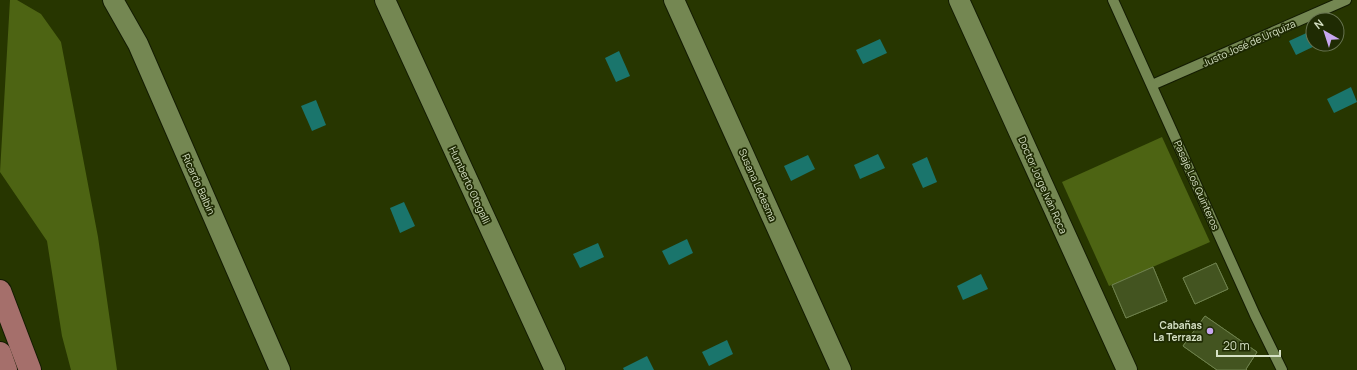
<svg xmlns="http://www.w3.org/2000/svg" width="1357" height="370" font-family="Manrope,sans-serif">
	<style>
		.green { fill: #4d6413 }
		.water { fill: #1a756c }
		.building { fill: #435420; stroke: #6d804b }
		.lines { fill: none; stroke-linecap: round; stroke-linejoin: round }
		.lane-casing { stroke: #131b02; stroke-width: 12 }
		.street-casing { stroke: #131b02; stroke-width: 22 }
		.primary-casing { stroke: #131b02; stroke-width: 24 }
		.lane { stroke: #748752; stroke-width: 10 }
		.street { stroke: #748752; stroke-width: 20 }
		.primary { stroke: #a56f6b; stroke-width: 22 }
		.poi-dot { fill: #c7a6ef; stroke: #1f2b03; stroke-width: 1.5 }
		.labels { text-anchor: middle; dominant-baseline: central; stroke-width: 3.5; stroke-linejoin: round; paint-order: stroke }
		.street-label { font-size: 10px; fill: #d6e1c5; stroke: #1f2b03 }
		.poi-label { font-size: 10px; font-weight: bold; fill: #d6e1c5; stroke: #1f2b03; text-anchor: end }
	</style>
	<rect width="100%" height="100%" fill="#273600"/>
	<g class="green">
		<polygon points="10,0 17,0 41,14 61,42 98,237 117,370 71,370 62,336 47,241 0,172"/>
		<polygon points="1162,137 1210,242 1109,286 1062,182"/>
	</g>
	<g class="water">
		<polygon points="1313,30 1313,44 1319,44 1296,55 1289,41"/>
		<polygon points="880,39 887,53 863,64 856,50"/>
		<polygon points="619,51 630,76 616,82 605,58"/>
		<polygon points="1351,87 1357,102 1334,113 1327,99"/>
		<polygon points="316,100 326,125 312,131 301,106"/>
		<polygon points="878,154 885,168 860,179 854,165"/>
		<polygon points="808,155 815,169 791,181 784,166"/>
		<polygon points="927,157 937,182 923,188 912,164"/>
		<polygon points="404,202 415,226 400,233 390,208"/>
		<polygon points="687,239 693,253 669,265 662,251"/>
		<polygon points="598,243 604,257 580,268 573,254"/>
		<polygon points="981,274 988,289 963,300 957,286"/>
		<polygon points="727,340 733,354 709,366 702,352"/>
		<polygon points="647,356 654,370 624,370 623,368"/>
	</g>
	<g class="building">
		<polygon points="1216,263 1228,289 1195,304 1183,278"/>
		<polygon points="1216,263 1228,289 1195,304 1183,278"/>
		<polygon points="1153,267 1167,301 1126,318 1112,285"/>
		<polygon points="1153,267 1167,301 1126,318 1112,285"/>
		<polygon points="1205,316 1257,352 1246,369 1247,370 1217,370 1183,346"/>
		<polygon points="1205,316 1257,352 1246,369 1247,370 1217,370 1183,346"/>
	</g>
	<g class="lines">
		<defs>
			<g id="lane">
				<polyline points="1113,0 1255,315 1282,370"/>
				<polyline points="1152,85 1346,0"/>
			</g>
			<g id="street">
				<polyline points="113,0 138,44 280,370"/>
				<polyline points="385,0 555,370"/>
				<polyline points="674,0 841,370"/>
				<polyline points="959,0 1127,370"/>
			</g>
			<g id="primary">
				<polyline points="0,291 30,370"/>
				<polyline points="0,353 6,370"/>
			</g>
		</defs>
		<use href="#lane" class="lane-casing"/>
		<use href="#street" class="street-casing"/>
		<use href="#primary" class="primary-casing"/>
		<use href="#lane" class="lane"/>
		<use href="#street" class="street"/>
		<use href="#primary" class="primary"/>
	</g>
	<circle class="poi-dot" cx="1210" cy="331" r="4"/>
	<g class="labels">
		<g class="street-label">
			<text transform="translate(1249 43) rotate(-24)">Justo José de Urquiza</text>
			<text transform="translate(199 184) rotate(66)">Ricardo Balbín</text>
			<text transform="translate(470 185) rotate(65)">Humberto Otogalli</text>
			<text transform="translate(758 185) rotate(66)">Susana Ledesma</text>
			<text transform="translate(1043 185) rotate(66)">Doctor Jorge Iván Roca</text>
			<text transform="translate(1197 185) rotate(66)">Pasaje Los Quinteros</text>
		</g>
		<g class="poi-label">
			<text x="1202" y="325">Cabañas<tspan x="1202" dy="12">La Terraza</tspan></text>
		</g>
	</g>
	<g transform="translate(1325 32) rotate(321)"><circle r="19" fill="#1f2b03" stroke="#687451"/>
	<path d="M0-3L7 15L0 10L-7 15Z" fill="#c7a6ef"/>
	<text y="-6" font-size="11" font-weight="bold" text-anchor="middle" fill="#d6e1c5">N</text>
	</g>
	<path d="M1217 350v6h63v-6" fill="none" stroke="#d6e1c5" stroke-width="2"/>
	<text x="1223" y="350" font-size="12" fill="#d6e1c5" stroke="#1f2b03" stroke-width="3" paint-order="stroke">20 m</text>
</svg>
